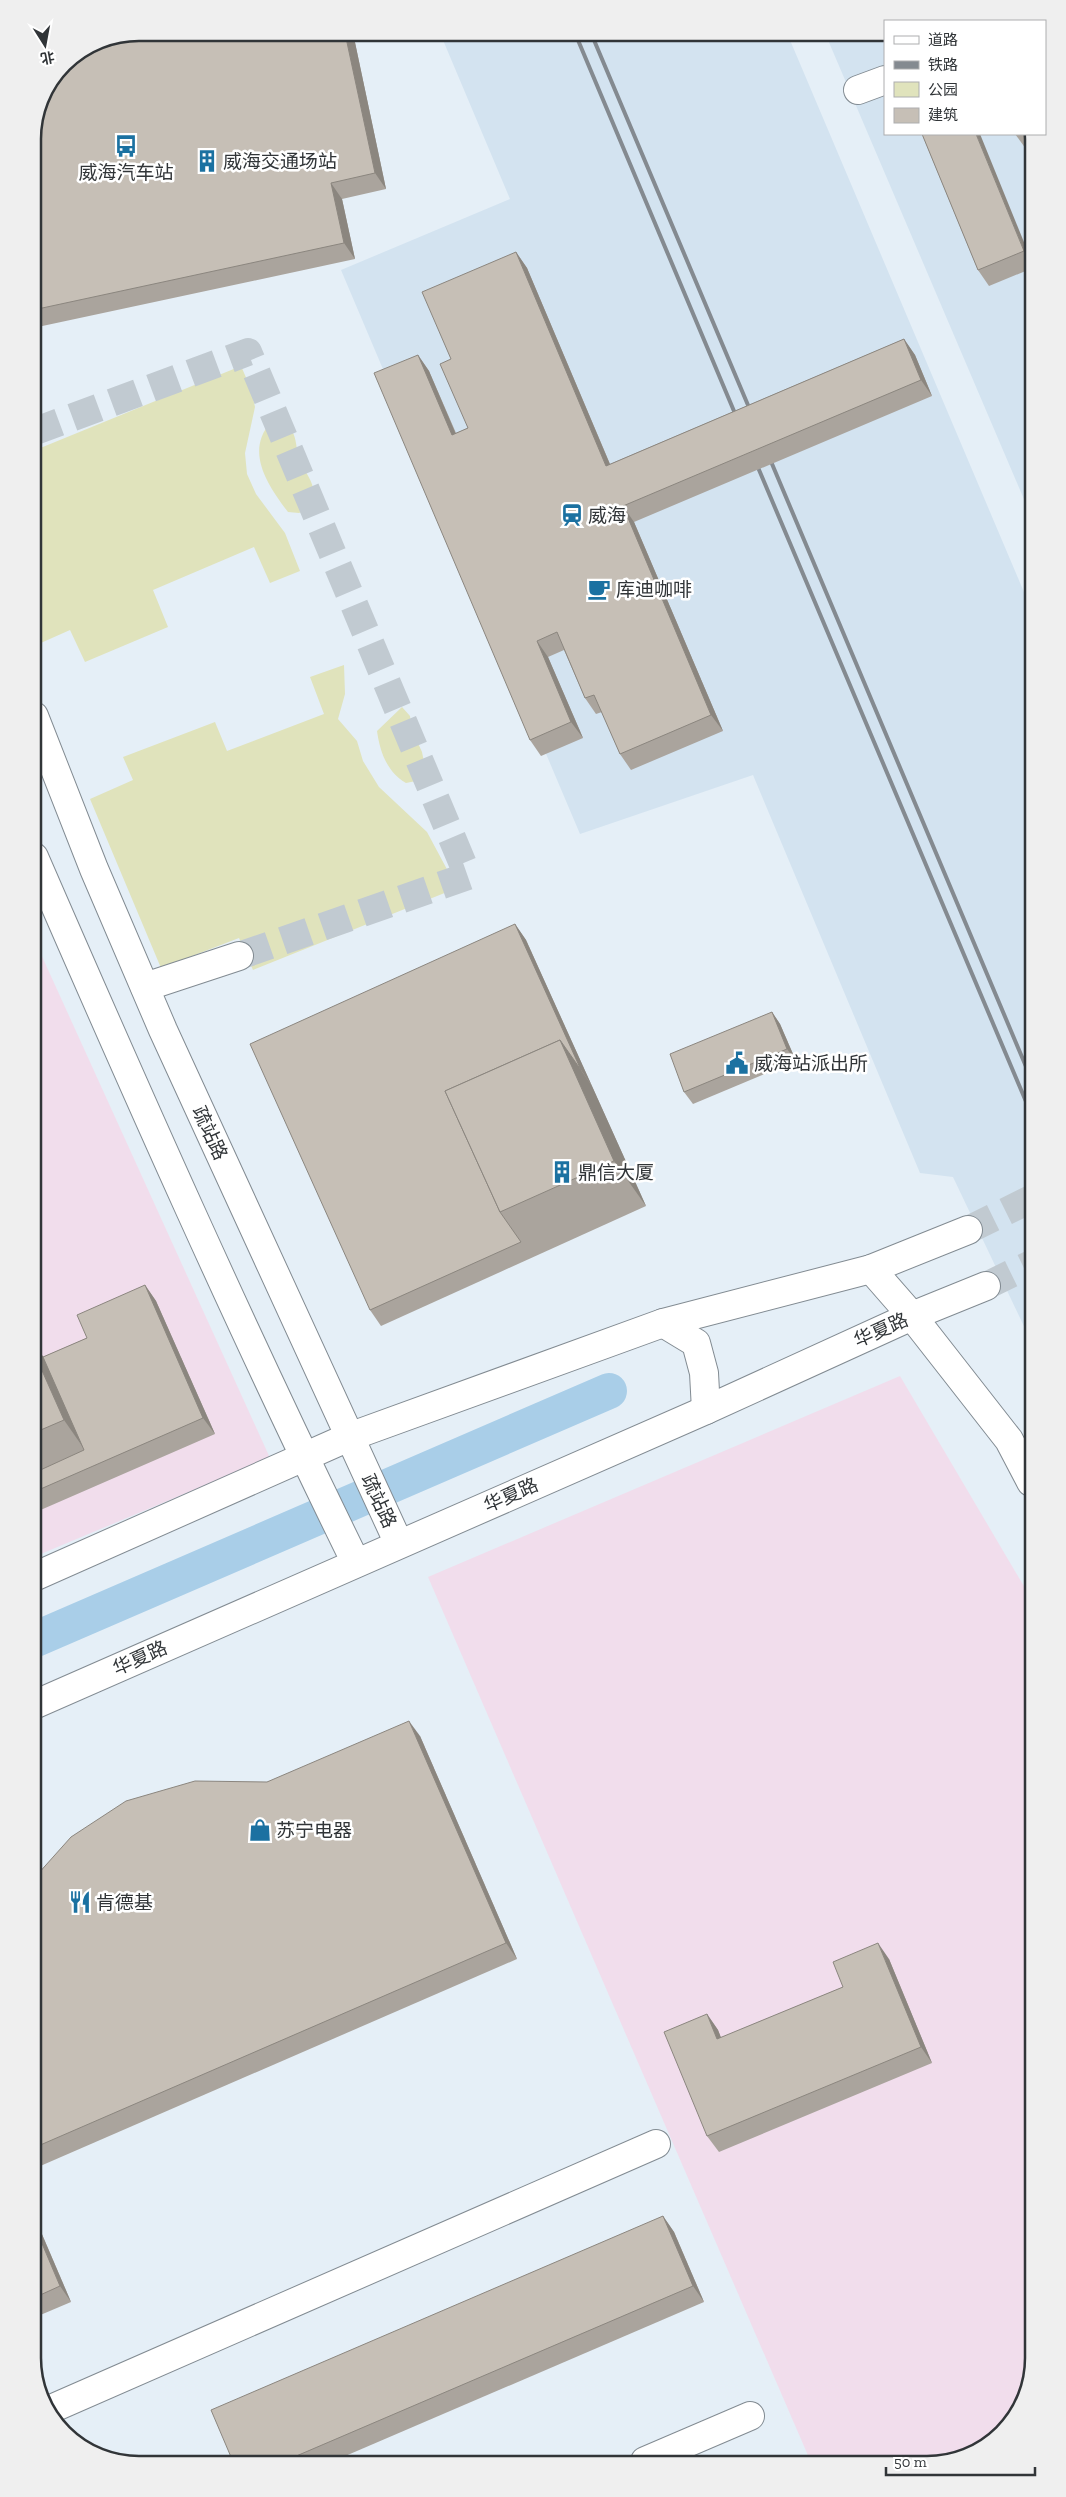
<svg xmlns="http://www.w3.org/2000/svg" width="1066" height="2497" font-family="'Zilla Slab','Noto Sans SC',serif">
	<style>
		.commercial { fill: #f1ddec }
		.built { fill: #d3e3f0 }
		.green { fill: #e0e3bc }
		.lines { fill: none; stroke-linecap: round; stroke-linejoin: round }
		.river { stroke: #a9cee8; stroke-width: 36 }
		.minor-tunnel { stroke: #c1cad1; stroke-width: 28; stroke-dasharray: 28 14; stroke-linecap: butt }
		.major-tunnel { stroke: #c1cad1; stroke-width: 28; stroke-dasharray: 28 14; stroke-linecap: butt }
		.minor-casing { stroke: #828b92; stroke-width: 30 }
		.major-casing { stroke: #828b92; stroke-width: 30 }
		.minor { stroke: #fff; stroke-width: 28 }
		.major { stroke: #fff; stroke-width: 28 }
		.rail { stroke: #848a90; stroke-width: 4 }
		.wall { fill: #aaa49d }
		.shaded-wall { fill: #8b867f }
		.building { fill: #c6bfb6; stroke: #8b867f }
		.labels { text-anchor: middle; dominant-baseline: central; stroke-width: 5; stroke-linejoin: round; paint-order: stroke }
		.poi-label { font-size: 19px; fill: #313538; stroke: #fff; text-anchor: start }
		.street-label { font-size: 19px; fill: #313538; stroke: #fff }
		.rim { fill: none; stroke: #313538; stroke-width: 2.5 }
	</style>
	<rect width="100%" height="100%" fill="#e5eff7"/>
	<g class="commercial">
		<polygon points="35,941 270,1458 36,1556"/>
		<polygon points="900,1376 1032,1600 1033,2358 1012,2422 961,2459 810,2460 428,1577"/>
	</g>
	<g class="built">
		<polygon points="440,33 787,33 1029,604 1031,1341 953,1177 920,1173 753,775 580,834 341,270 510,199"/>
		<polygon points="825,33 885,33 885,134 1028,134 1029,511"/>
	</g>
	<g class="green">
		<polygon points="241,366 251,389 255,407 245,453 247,474 256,494 285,533 300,571 270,583 254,547 153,590 168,627 85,662 70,630 34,646 33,451"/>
		<path d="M271 422C278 424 288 425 292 431 297 439 296 450 299 458 308 480 320 485 309 509L299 513 288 512C269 487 244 452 271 422Z"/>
		<polygon points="344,665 345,694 338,719 357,741 363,761 379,787 427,832 457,888 253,970 239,938 161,968 90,799 133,780 123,757 215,722 227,751 324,714 310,677"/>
		<path d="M402 707 410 716 412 730 422 752 425 767 421 780 406 783C387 772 380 752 377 731Z"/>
	</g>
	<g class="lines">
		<polyline class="river" points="36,1639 609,1391"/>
		<polyline class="minor-tunnel" points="33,432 248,352 468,876 239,956"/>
		<g class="major-tunnel">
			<polyline points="968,1230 1031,1199"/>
			<polyline points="986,1286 1031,1264"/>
		</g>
		<defs>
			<g id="minor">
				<polyline points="858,90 885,80"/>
				<polyline points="34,716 94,869 163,1030 399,1544"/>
				<path d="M34 857C137 1094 242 1331 356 1563"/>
				<polyline points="145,987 239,956"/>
				<polyline points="663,1323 696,1343 704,1373 706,1410"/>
				<polyline points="51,2409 656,2144"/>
				<polyline points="645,2461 750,2416"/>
			</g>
			<g id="major">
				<polyline points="871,1269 912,1316 1009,1440 1031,1482"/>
				<polyline points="36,1576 349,1437 663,1323 871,1269 968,1230"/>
				<polyline points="36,1704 706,1410 912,1316 986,1286"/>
			</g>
		</defs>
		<use href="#minor" class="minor-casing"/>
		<use href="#major" class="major-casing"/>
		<use href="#minor" class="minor"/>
		<use href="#major" class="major"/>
		<g class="rail">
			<polyline points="575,33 739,423"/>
			<polyline points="591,33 753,417"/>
			<polyline points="767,452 1030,1076"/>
			<polyline points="754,458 1030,1111"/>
		</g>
	</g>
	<g class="wall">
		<polygon points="140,32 353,33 386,189 342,199 355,259 33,328 33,133"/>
		<polygon points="922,134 1028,252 1028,270 989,286 978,270"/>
		<polygon points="1015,134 1028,134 1028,148 1026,149"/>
		<polygon points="516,252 527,268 610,464 904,339 915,355 932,396 634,522 723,731 631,770 620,754 602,712 596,714 585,698 564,650 548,657 583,738 541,756 530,740 418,355 429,371 456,433 468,428 451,359"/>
		<polygon points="515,924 526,940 646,1206 381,1326 370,1310"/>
		<polygon points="772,1012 780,1024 796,1061 693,1104 684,1092"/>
		<polygon points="145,1285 156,1301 215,1434 36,1512 36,1346 43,1357 87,1338"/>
		<polygon points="420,1736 517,1959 38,2167 37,1875 267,1782"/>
		<polygon points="889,1959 932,2063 719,2152 707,2136 707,2014 718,2030 721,2038 843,1987"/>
		<polygon points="663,2216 674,2232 704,2302 329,2463 234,2464"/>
		<polygon points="38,2225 71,2302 38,2316"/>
	</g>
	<g class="shaded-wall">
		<polygon points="345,33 353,33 386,189 375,173"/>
		<polygon points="976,134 980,134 1028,252 1028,258 1024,251"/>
		<polygon points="331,183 342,199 355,259 344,243"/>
		<polygon points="516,252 527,268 617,481 606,466"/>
		<polygon points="904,339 915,355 932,396 921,380"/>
		<polygon points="418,355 429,371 463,451 452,435"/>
		<polygon points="623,506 634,522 723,731 711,715"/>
		<polygon points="537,641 548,657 583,738 571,722"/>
		<polygon points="515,924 526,940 592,1086 581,1070"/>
		<polygon points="772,1012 780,1024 796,1061 787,1049"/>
		<polygon points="560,1040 592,1086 646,1206 614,1161"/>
		<polygon points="145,1285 156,1301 215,1434 203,1418"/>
		<polygon points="36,1346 54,1373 96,1466 64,1420 36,1357"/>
		<polygon points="409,1721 420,1736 517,1959 506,1943"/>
		<polygon points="878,1943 889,1959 932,2063 921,2047"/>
		<polygon points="707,2014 718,2030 728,2055 717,2039"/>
		<polygon points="663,2216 674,2232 704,2302 693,2286"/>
		<polygon points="38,2225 71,2302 60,2286 38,2234"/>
	</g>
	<g class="building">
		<polygon points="140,32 345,33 375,173 331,183 344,243 33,310 33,133 41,98 64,64 99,41"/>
		<polygon points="922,134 976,134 1024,251 978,270"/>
		<polygon points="516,252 606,466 904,339 921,380 623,506 711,715 620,754 594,695 585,698 557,632 537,641 571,722 530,740 374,373 418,355 452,435 468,428 440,364 451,359 422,292"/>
		<polygon points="515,924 581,1070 560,1040 445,1091 500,1212 521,1242 370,1310 250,1044"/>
		<polygon points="772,1012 787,1049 684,1092 670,1054"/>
		<polygon points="560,1040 614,1161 500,1212 445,1091"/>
		<polygon points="145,1285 203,1418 36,1491 36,1472 84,1450 43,1357 87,1338 77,1315"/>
		<polygon points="36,1357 64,1420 36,1432"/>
		<polygon points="409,1721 506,1943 38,2146 37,1875 71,1837 126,1801 195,1781 267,1782"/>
		<polygon points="878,1943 921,2047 707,2136 664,2032 707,2014 717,2039 843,1987 833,1962"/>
		<polygon points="663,2216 693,2286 280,2463 234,2464 211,2410"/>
		<polygon points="38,2234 60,2286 38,2296"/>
	</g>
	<defs>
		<symbol id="bus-bare" viewBox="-9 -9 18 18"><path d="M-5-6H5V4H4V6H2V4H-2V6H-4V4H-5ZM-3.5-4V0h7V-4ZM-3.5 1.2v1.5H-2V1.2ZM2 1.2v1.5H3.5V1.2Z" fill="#1b71a1" stroke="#fff" stroke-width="2.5" paint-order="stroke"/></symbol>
		<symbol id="building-bare" viewBox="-9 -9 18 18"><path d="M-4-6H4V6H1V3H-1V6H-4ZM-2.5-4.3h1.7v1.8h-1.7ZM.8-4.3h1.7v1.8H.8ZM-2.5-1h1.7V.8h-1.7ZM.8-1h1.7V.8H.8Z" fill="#1b71a1" stroke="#fff" stroke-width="2.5" paint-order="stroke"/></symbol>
		<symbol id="station-bare" viewBox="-9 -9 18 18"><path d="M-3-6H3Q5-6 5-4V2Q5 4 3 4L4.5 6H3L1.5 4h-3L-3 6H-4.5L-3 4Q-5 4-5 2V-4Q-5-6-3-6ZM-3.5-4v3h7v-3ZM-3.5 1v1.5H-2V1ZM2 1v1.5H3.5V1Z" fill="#1b71a1" stroke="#fff" stroke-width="2.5" paint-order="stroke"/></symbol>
		<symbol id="cafe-bare" viewBox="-9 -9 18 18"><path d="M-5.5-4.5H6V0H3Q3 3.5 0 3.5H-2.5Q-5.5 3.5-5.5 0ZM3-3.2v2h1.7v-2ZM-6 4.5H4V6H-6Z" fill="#1b71a1" stroke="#fff" stroke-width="2.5" paint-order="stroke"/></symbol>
		<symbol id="civic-bare" viewBox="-9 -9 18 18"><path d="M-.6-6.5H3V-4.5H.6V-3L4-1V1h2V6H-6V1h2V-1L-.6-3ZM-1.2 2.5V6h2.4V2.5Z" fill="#1b71a1" stroke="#fff" stroke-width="2.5" paint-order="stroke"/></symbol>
		<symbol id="shop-bare" viewBox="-9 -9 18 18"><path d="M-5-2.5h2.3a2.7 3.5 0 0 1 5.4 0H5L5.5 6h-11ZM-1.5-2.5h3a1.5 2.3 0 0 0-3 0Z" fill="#1b71a1" stroke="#fff" stroke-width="2.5" paint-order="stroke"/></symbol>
		<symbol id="restaurant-bare" viewBox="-9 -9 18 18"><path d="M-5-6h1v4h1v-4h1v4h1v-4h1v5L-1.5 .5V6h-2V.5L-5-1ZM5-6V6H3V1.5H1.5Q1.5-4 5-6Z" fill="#1b71a1" stroke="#fff" stroke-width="2.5" paint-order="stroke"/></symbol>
	</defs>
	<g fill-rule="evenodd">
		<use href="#bus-bare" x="110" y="130" width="32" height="32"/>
		<use href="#building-bare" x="191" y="145" width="32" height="32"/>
		<use href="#station-bare" x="556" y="499" width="32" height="32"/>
		<use href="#cafe-bare" x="583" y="573" width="32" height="32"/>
		<use href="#civic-bare" x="721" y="1047" width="32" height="32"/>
		<use href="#building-bare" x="546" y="1156" width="32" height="32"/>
		<use href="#shop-bare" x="244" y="1814" width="32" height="32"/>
		<use href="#restaurant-bare" x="64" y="1886" width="32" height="32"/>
	</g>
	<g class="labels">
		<g class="poi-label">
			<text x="223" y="161">威海交通场站</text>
			<text x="126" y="172" text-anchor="middle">威海汽车站</text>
			<text x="588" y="515">威海</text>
			<text x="616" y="589">库迪咖啡</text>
			<text x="754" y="1063">威海站派出所</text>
			<text x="578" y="1172">鼎信大厦</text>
			<text x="276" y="1830">苏宁电器</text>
			<text x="96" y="1902">肯德基</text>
		</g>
		<g class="street-label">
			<text transform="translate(210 1133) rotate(65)">疏站路</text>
			<text transform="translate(881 1330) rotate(-24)">华夏路</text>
			<text transform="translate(511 1495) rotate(-24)">华夏路</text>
			<text transform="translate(379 1501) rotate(65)">疏站路</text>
			<text transform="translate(140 1658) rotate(-24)">华夏路</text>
		</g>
	</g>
	<path d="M0 0H1066V2497H0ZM139 41H927A98 98 0 0 1 1025 139V2358A98 98 0 0 1 927 2456H139A98 98 0 0 1 41 2358V139A98 98 0 0 1 139 41Z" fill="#efefef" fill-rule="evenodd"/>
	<path class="rim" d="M139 41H927A98 98 0 0 1 1025 139V2358A98 98 0 0 1 927 2456H139A98 98 0 0 1 41 2358V139A98 98 0 0 1 139 41Z"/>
	<rect x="884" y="20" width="162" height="115" fill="#ffffff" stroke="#adaeaf"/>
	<rect x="894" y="36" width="25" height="8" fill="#ffffff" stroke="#adaeaf"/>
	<text x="928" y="45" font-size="15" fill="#313538">道路</text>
	<rect x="894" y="61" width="25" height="8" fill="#848a90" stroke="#adaeaf"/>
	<text x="928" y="70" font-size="15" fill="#313538">铁路</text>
	<rect x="894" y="82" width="25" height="15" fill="#e0e3bc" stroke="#adaeaf"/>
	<text x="928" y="95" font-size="15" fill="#313538">公园</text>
	<rect x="894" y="108" width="25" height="15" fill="#c6bfb6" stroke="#adaeaf"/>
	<text x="928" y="120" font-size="15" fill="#313538">建筑</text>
	<g transform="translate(45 45) rotate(169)" stroke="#ffffff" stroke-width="4" paint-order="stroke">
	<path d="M0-4L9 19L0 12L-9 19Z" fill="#313538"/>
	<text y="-8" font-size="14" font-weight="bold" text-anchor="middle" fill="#313538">北</text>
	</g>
	<path d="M886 2467v8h149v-8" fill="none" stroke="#313538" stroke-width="2.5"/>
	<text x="894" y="2467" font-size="15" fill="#313538" stroke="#ffffff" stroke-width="4" paint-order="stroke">50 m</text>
</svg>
